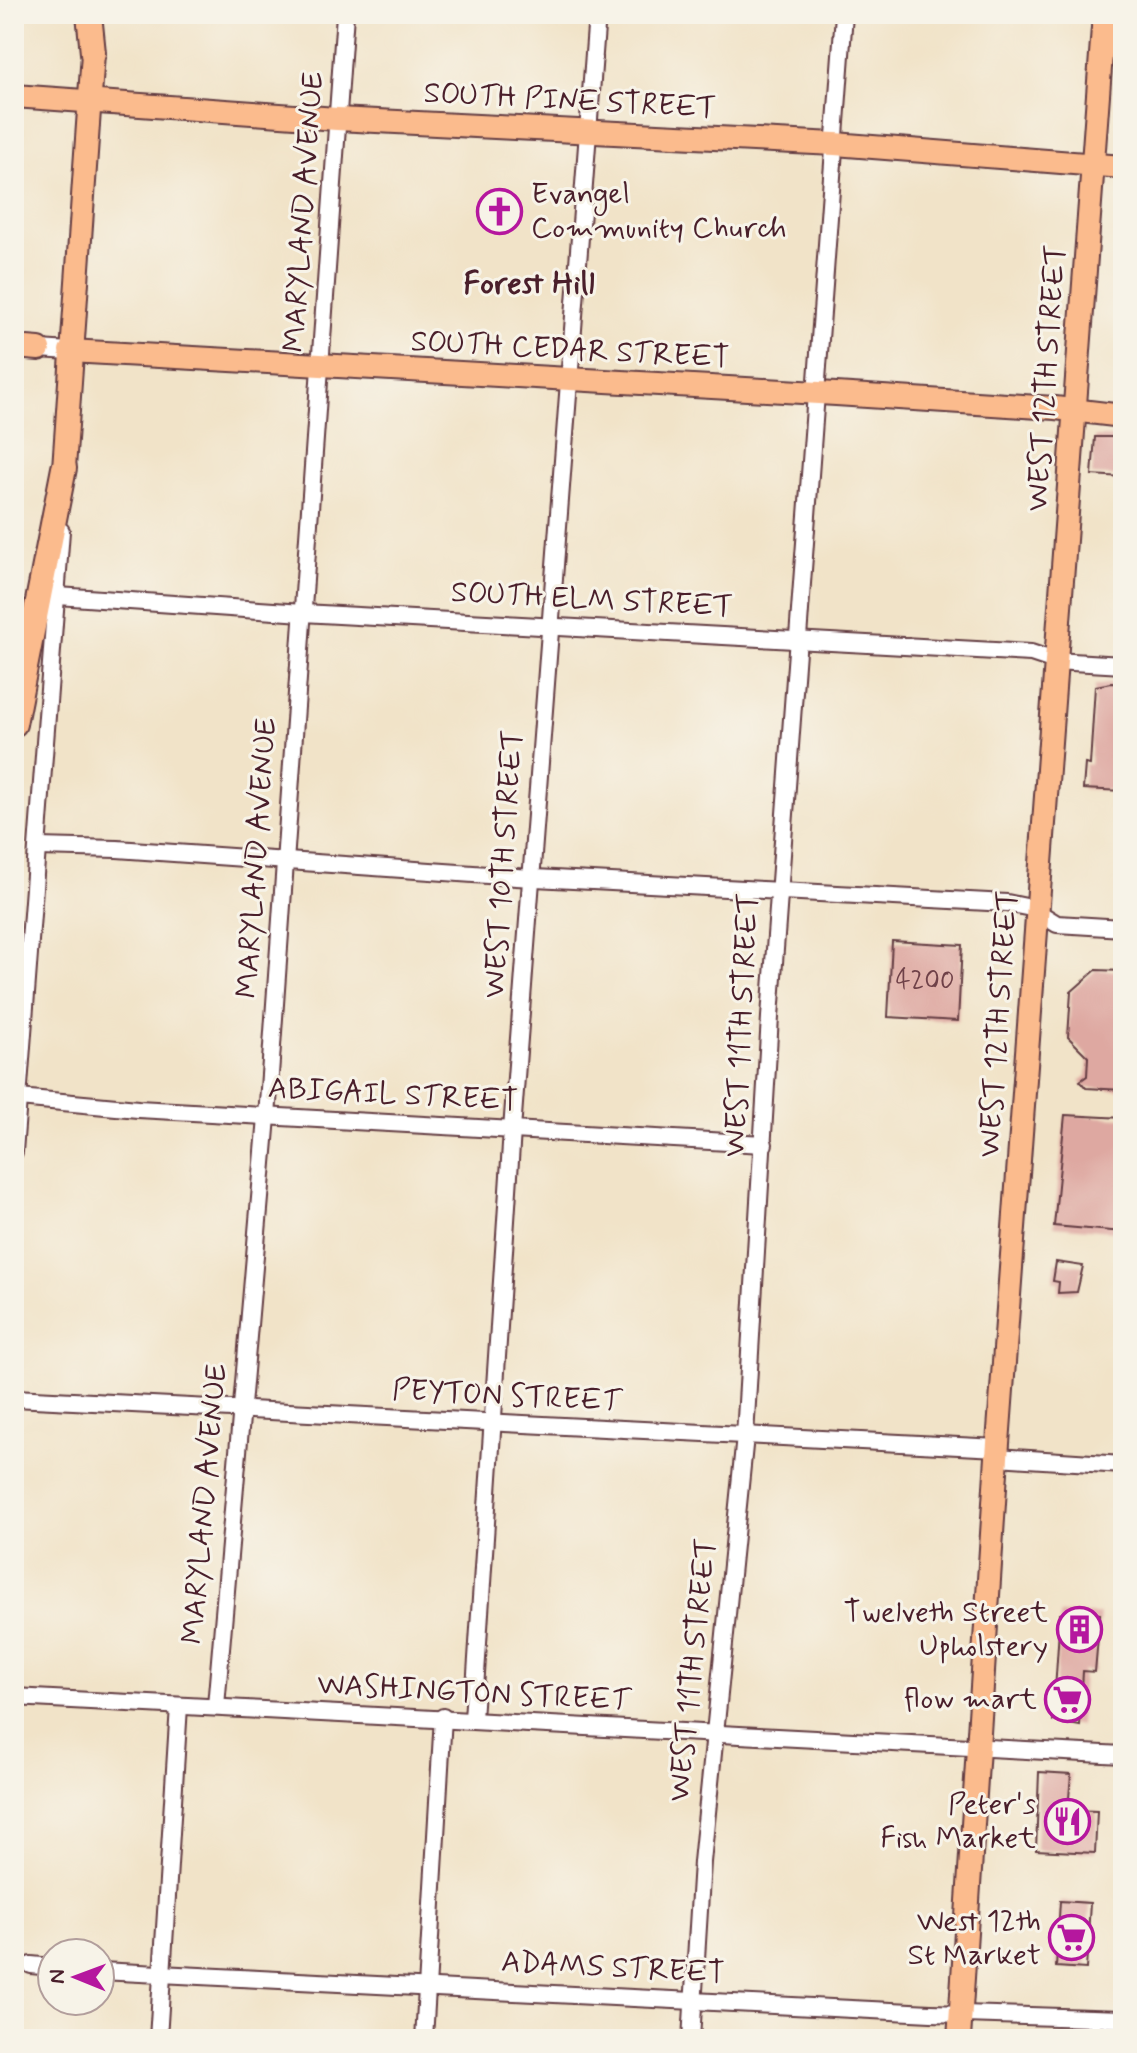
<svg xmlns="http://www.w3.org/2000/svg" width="1137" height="2053" font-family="Mynerve,sans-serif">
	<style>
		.building { fill: #dea8a1 }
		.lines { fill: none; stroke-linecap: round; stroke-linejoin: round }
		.minor-casing { stroke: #633c43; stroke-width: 20 }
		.major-casing { stroke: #633c43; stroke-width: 26 }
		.highway-casing { stroke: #633c43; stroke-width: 28 }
		.minor { stroke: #fff; stroke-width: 16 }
		.major { stroke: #fbbb8d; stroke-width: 22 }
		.highway { stroke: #fbbb8d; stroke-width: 24 }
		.labels { text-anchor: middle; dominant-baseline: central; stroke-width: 6; stroke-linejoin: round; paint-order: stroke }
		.number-label { font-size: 26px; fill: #6f4148 }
		.street-label { font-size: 30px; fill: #4a1f2b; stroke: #f7f3e8 }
		.poi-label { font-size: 30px; fill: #4a1f2b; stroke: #f7f3e8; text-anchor: end }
		.neighbourhood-label { font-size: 32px; font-weight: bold; fill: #4a1f2b; stroke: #f7f3e8 }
	</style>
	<rect width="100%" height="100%" fill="#f7f3e8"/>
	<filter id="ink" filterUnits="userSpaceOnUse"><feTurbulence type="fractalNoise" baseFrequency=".0125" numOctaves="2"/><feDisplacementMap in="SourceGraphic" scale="16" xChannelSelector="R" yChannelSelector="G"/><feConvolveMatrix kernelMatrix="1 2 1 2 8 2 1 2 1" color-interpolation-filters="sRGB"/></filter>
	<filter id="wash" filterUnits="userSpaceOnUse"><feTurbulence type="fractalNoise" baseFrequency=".006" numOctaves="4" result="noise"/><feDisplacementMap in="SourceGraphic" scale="32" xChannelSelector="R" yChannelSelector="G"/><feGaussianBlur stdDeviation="1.8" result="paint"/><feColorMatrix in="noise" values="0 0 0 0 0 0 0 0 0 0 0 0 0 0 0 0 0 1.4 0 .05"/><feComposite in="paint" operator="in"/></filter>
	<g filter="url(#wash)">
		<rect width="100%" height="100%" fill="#f1e3c8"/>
		<g id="blocks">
			<g class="building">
				<polygon points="1095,437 1123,437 1123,477 1092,475"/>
				<polygon points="1111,683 1123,684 1123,791 1083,789 1085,764 1090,765 1095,686"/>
				<polygon points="892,941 962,945 958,1021 888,1017"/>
				<polygon points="1096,970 1123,971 1123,1090 1086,1088 1080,1081 1087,1076 1088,1057 1068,1037 1071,992"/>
				<polygon points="1065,1115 1123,1118 1123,1232 1054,1226"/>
				<polygon points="1056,1262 1083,1266 1077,1292 1058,1293 1059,1282 1053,1281"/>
				<polygon points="1060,1614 1100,1614 1095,1672 1083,1671 1080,1726 1053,1721"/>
				<polygon points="1039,1772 1071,1774 1068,1810 1097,1811 1095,1853 1036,1850"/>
				<polygon points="1060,1901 1090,1903 1086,1969 1056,1967"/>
			</g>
		</g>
	</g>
	<g filter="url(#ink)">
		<use href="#blocks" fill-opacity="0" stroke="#633c43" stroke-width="2"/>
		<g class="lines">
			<defs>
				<g id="minor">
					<polyline points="39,349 70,351"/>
					<polyline points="58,596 303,613 1031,653 1055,661 1123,665"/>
					<polyline points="38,847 117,849 516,877 1007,903 1031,908 1057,924 1123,928"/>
					<polyline points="19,1098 138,1109 764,1144"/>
					<polyline points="14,1152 61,531"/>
					<polyline points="14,1398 998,1448"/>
					<polyline points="997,1457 1123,1465"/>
					<polyline points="14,1697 1123,1755"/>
					<polyline points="216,1706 267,1117 345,14"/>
					<polyline points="473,1719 512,1130 597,14"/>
					<polyline points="31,1965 52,1967"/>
					<polyline points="100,1971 931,2013 1123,2019"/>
					<polyline points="158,2039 179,1706"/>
					<polyline points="424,2039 443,1717"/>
					<polyline points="691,2039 702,1862 745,1436 770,1017 844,14"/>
				</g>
				<g id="major">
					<polyline points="14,96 337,119 835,144 1123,167"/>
					<polyline points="14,347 39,349"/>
					<polyline points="70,351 836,394 1055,408 1123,416"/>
					<polyline points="64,468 93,53"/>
					<polyline points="959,2039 997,1457 1104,14"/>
				</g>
				<g id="highway">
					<polyline points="89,14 93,53"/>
					<polyline points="14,724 64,468"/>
				</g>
			</defs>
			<use href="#minor" class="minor-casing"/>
			<use href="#major" class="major-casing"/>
			<use href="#highway" class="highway-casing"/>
			<use href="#minor" class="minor"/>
			<use href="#major" class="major"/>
			<use href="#highway" class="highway"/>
		</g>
	</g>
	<defs>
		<symbol id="church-ring" viewBox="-11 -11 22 22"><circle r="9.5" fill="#f7f3e8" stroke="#b5179e" stroke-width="1.5"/><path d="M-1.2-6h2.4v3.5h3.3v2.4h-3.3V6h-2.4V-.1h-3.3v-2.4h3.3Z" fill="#b5179e"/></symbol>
		<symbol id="building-ring" viewBox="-11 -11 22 22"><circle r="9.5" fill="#f7f3e8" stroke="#b5179e" stroke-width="1.5"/><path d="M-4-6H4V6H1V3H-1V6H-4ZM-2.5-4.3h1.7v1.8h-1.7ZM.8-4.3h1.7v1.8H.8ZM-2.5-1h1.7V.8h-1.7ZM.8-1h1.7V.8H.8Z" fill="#b5179e"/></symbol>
		<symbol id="supermarket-ring" viewBox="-11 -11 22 22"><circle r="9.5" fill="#f7f3e8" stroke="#b5179e" stroke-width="1.5"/><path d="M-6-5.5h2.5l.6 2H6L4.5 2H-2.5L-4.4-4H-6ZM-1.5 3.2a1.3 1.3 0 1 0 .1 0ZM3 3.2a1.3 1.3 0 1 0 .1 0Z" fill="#b5179e"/></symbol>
		<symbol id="restaurant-ring" viewBox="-11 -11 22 22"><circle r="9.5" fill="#f7f3e8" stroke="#b5179e" stroke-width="1.5"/><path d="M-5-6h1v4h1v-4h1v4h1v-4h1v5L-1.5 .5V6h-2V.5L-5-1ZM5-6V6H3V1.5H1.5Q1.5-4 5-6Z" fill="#b5179e"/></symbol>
	</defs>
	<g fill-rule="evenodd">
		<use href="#church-ring" x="474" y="186" width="51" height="51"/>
		<use href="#building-ring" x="1054" y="1604" width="51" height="51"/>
		<use href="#supermarket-ring" x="1042" y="1674" width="51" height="51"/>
		<use href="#restaurant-ring" x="1042" y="1796" width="51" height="51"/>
		<use href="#supermarket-ring" x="1046" y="1912" width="51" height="51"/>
	</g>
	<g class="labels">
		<g class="number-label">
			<text x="925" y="981">4200</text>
		</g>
		<g class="street-label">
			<text transform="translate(570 101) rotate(3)">SOUTH PINE STREET</text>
			<text transform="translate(304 212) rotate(-86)">MARYLAND AVENUE</text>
			<text transform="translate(570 350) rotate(3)">SOUTH CEDAR STREET</text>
			<text transform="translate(1047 378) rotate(-86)">WEST 12TH STREET</text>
			<text transform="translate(592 600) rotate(3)">SOUTH ELM STREET</text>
			<text transform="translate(257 858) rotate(-86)">MARYLAND AVENUE</text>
			<text transform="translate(504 864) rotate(-86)">WEST 10TH STREET</text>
			<text transform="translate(999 1024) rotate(-86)">WEST 12TH STREET</text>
			<text transform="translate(742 1025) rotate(-87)">WEST 11TH STREET</text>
			<text transform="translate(393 1095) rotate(3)">ABIGAIL STREET</text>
			<text transform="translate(507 1396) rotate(3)">PEYTON STREET</text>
			<text transform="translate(205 1504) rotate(-85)">MARYLAND AVENUE</text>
			<text transform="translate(693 1670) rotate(-84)">WEST 11TH STREET</text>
			<text transform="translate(474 1693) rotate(3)">WASHINGTON STREET</text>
			<text transform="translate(613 1968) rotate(3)">ADAMS STREET</text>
		</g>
		<g class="poi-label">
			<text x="531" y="194" text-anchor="start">Evangel<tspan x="531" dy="34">Community Church</tspan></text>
			<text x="1048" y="1612">Twelveth Street<tspan x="1048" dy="34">Upholstery</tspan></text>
			<text x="1037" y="1699">flow mart</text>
			<text x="1036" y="1804">Peter's<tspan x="1036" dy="34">Fish Market</tspan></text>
			<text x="1041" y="1921">West 12th<tspan x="1041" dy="34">St Market</tspan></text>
		</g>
		<g class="neighbourhood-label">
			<text x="529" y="284">Forest Hill</text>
		</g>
	</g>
	<rect width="1137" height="2053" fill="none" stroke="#f7f3e8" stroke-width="48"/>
	<g transform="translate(76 1977) rotate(271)"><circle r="38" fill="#f7f3e8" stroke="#b29e9c" stroke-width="2"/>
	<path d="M0-6L14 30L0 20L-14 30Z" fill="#b5179e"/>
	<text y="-12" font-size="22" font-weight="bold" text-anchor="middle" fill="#4a1f2b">N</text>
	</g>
</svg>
